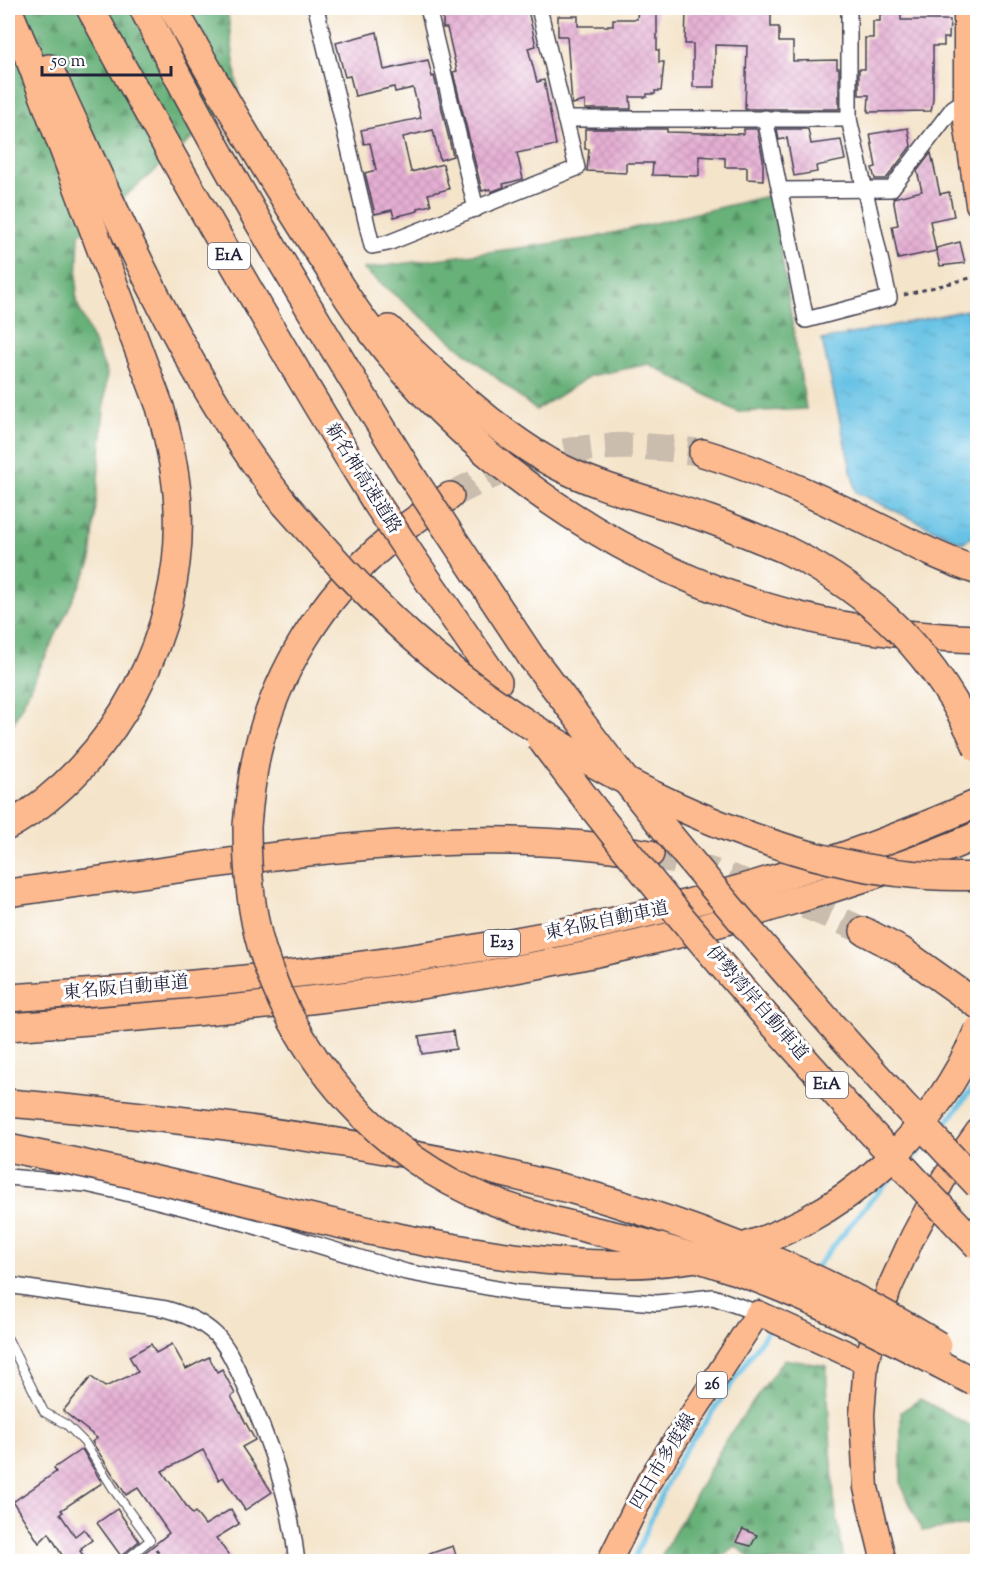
<svg xmlns="http://www.w3.org/2000/svg" width="985" height="1569" font-family="'Sorts Mill Goudy','Noto Serif JP',serif">
	<style>
		.forest { fill: url(#forest-firs); stroke: #446a5a; stroke-width: 1.5 }
		.water { fill: url(#water-ripples); stroke: #447290; stroke-width: 1.5 }
		.lines { fill: none; stroke-linecap: round; stroke-linejoin: round }
		.stream { stroke: #67c2e5; stroke-width: 5 }
		.building { fill: url(#building-cross-hatch) }
		.motorway-tunnel { stroke: #cabdad; stroke-width: 27; stroke-dasharray: 27 14; stroke-linecap: butt }
		.service-casing { stroke: #423f50; stroke-width: 10 }
		.minor-casing { stroke: #423f50; stroke-width: 18 }
		.primary-casing { stroke: #423f50; stroke-width: 27 }
		.motorway-casing { stroke: #423f50; stroke-width: 30 }
		.path { stroke: #423f50; stroke-width: 3; stroke-dasharray: 4.5 4.5; stroke-linecap: butt }
		.service { stroke: #fff; stroke-width: 8 }
		.minor { stroke: #fff; stroke-width: 15 }
		.primary { stroke: #fcba8e; stroke-width: 24 }
		.motorway { stroke: #fcba8e; stroke-width: 27 }
		.motorway-bridge-casing { stroke: #423f50; stroke-width: 30; stroke-linecap: butt }
		.motorway-bridge { stroke: #fcba8e; stroke-width: 27 }
		.labels { text-anchor: middle; dominant-baseline: central; stroke-width: 6; stroke-linejoin: round; paint-order: stroke }
		.shield { fill: #fff; stroke: #646476; stroke-width: 1.5 }
		.shield-label { font-size: 16px; font-weight: bold; fill: #22223b }
		.street-label { font-size: 18px; fill: #22223b; stroke: #fff }
	</style>
	<defs>
		<pattern id="forest-firs" width="22" height="20" patternUnits="userSpaceOnUse" patternTransform="scale(1.5)"><rect width="22" height="20" fill="#67b179"/><path d="M5 1l3.5 6h-7zM16 11l3.5 6h-7z" fill="#549064"/></pattern>
		<pattern id="water-ripples" width="26" height="14" patternUnits="userSpaceOnUse" patternTransform="scale(1.5)"><rect width="26" height="14" fill="#67c2e5"/><path d="M2 4q2-2 4 0t4 0M15 11q2-2 4 0t4 0" fill="none" stroke="#59a6c5"/></pattern>
		<pattern id="building-cross-hatch" width="8" height="8" patternUnits="userSpaceOnUse" patternTransform="scale(1.5)"><rect width="8" height="8" fill="#e5afd3"/><path d="M0 0l8 8M0 8l8-8" fill="none" stroke="#c496b6"/></pattern>
	</defs>
	<rect width="100%" height="100%" fill="#fff"/>
	<filter id="ink" filterUnits="userSpaceOnUse"><feTurbulence type="fractalNoise" baseFrequency=".0167" numOctaves="2"/><feDisplacementMap in="SourceGraphic" scale="12" xChannelSelector="R" yChannelSelector="G"/><feConvolveMatrix kernelMatrix="1 2 1 2 8 2 1 2 1" color-interpolation-filters="sRGB"/></filter>
	<filter id="wash" filterUnits="userSpaceOnUse"><feTurbulence type="fractalNoise" baseFrequency=".008" numOctaves="4" result="noise"/><feDisplacementMap in="SourceGraphic" scale="24" xChannelSelector="R" yChannelSelector="G"/><feGaussianBlur stdDeviation="1.35" result="paint"/><feColorMatrix in="noise" values="0 0 0 0 0 0 0 0 0 0 0 0 0 0 0 0 0 1.4 0 .05"/><feComposite in="paint" operator="in"/></filter>
	<g filter="url(#wash)">
		<rect width="100%" height="100%" fill="#f4e4ca"/>
		<g class="forest">
			<polygon points="8,8 227,8 239,99 79,235 76,301 107,373 91,562 13,724 8,721"/>
			<polygon points="772,195 806,409 738,412 649,364 590,376 536,410 363,269 592,238"/>
			<polygon points="784,1359 826,1366 834,1498 844,1561 748,1561 749,1557 736,1546 715,1561 658,1562 727,1438"/>
			<polygon points="920,1399 977,1429 977,1524 922,1531 901,1484 901,1412"/>
		</g>
		<polygon class="water" points="966,310 977,339 978,533 962,543 856,492 822,340"/>
		<g class="lines">
			<g class="stream">
				<polyline points="939,1133 978,1081"/>
				<polyline points="909,1162 929,1144"/>
				<polyline points="814,1270 865,1207 897,1172"/>
				<path d="M633 1562C652 1520 670 1464 700 1430L771 1326"/>
			</g>
		</g>
		<g id="blocks">
			<g class="building">
				<polygon points="443,8 483,8 484,10 497,8 518,8 519,12 528,10 536,46 528,48 537,82 544,80 556,145 517,153 523,179 503,184 504,187 493,191 491,192 490,189 482,191 453,72 457,71 447,28 443,28"/>
				<polygon points="638,8 657,8 657,50 659,50 659,62 664,62 661,91 655,91 655,94 647,94 647,97 630,97 631,109 585,109 585,101 572,104 567,36 558,36 558,16 578,16 578,26 613,26 613,19 637,19"/>
				<polygon points="697,8 734,8 734,13 771,12 771,27 779,27 779,42 793,42 793,61 837,60 837,68 839,68 839,109 745,109 747,46 715,45 715,87 693,87 693,44 685,44 686,11 697,11"/>
				<polygon points="884,11 901,12 901,20 950,20 949,38 944,38 944,46 933,46 933,99 931,111 868,112 869,95 859,95 859,69 865,69 865,38 873,38 873,21 880,21 880,14 884,14"/>
				<polygon points="377,32 384,70 428,60 432,77 434,76 453,156 440,160 433,130 403,137 411,172 443,164 449,189 428,194 431,205 418,208 418,211 394,217 392,210 375,214 365,173 376,170 370,143 364,144 361,130 421,118 413,88 395,92 394,87 355,96 350,76 345,77 336,43"/>
				<polygon points="908,128 911,146 886,179 875,179 872,168 876,167 870,134"/>
				<polygon points="585,129 667,129 667,132 744,134 744,129 757,129 763,159 763,180 747,179 747,167 725,167 725,158 699,156 699,176 652,175 653,163 626,163 626,173 587,171 589,149 585,149"/>
				<polygon points="777,129 808,129 811,144 841,140 845,160 816,166 817,172 794,176 787,138 779,140"/>
				<polygon points="931,153 940,194 949,192 954,216 930,221 936,251 898,259 892,226 898,225 893,198 922,191 917,171"/>
				<polygon points="960,242 965,263 940,266 936,248"/>
				<polygon points="453,1031 456,1049 422,1054 419,1036"/>
				<polygon points="151,1344 156,1353 172,1344 186,1369 209,1357 217,1372 222,1369 235,1394 231,1396 255,1440 242,1447 272,1492 245,1510 223,1477 219,1480 203,1450 162,1471 192,1514 195,1512 205,1525 231,1509 239,1524 216,1538 234,1562 133,1562 169,1533 138,1488 126,1495 92,1442 97,1438 63,1411 91,1377 105,1387 138,1372 129,1356"/>
				<polygon points="82,1449 102,1483 61,1510 63,1512 60,1514 75,1536 84,1529 92,1540 81,1548 82,1550 80,1551 88,1562 66,1562 49,1533 39,1543 13,1502 56,1472 54,1468"/>
				<polygon points="117,1509 139,1541 121,1556 97,1523"/>
				<polygon points="743,1529 757,1535 751,1546 736,1542"/>
				<polygon points="453,1546 458,1562 415,1562 414,1559"/>
			</g>
		</g>
	</g>
	<g filter="url(#ink)">
		<use href="#blocks" fill-opacity="0" stroke="#423f50" stroke-width="1.5"/>
		<g class="lines">
			<g class="motorway-tunnel">
				<path d="M450 496C539 448 603 437 703 453"/>
				<path d="M650 854C726 873 792 898 864 931"/>
			</g>
			<defs>
				<polyline id="service" points="8,1339 44,1412 67,1425 85,1443 116,1493 150,1540 123,1562"/>
				<g id="minor">
					<polyline points="316,8 372,246 388,243 577,168 539,8"/>
					<polyline points="428,8 476,209"/>
					<polyline points="765,118 806,320 889,298 849,119 849,8"/>
					<polyline points="565,119 849,119"/>
					<polyline points="780,190 891,189 953,108 965,100"/>
					<polyline points="8,1177 86,1184 122,1192 245,1223 406,1272 519,1293 657,1303 713,1297 758,1313"/>
					<path d="M8 1285 166 1309C184 1314 201 1321 215 1334 227 1345 234 1363 241 1377 268 1436 290 1497 297 1562"/>
				</g>
				<g id="primary">
					<polyline points="966,8 966,122 978,204"/>
					<polyline points="609,1562 649,1481 758,1313 866,1362"/>
					<polyline points="884,1562 866,1488 862,1415 866,1362 889,1289 913,1236 943,1180 978,1131"/>
				</g>
				<g id="motorway">
					<path d="M90 8C181 174 275 339 375 501"/>
					<path d="M143 8C223 170 318 324 413 478"/>
					<path d="M173 8C220 91 268 175 320 255 336 279 351 305 369 328 475 471 646 583 821 621 872 632 925 637 978 639"/>
					<path d="M8 9 31 63 160 407C169 440 177 475 178 509 184 632 115 765 8 826"/>
					<path d="M49 68C119 218 182 373 285 504"/>
					<path d="M389 329C439 377 490 427 550 462 599 489 656 501 708 519 734 528 759 539 784 549"/>
					<path d="M703 453C753 468 801 489 848 512 890 532 933 556 978 571"/>
					<polyline points="450,534 532,658"/>
					<polyline points="414,560 498,682"/>
					<path d="M247 826C249 802 252 777 257 753 276 672 323 596 387 542 406 525 428 511 450 496"/>
					<path d="M8 893C69 884 131 876 192 867 344 846 498 827 650 854"/>
					<polyline points="864,931 902,951 978,1005"/>
					<path d="M8 998C336 978 674 938 978 803"/>
					<path d="M8 1027C233 1012 460 989 679 934 711 926 743 916 775 906 843 886 912 864 978 835"/>
					<path d="M8 1103C163 1116 318 1135 471 1166 505 1173 539 1182 573 1190"/>
				</g>
			</defs>
			<use href="#service" class="service-casing"/>
			<use href="#minor" class="minor-casing"/>
			<use href="#primary" class="primary-casing"/>
			<use href="#motorway" class="motorway-casing"/>
			<g class="path">
				<polyline points="904,295 978,276"/>
				<polyline points="156,1549 164,1562"/>
			</g>
			<use href="#service" class="service"/>
			<use href="#minor" class="minor"/>
			<use href="#primary" class="primary"/>
			<use href="#motorway" class="motorway"/>
			<defs>
				<g id="motorway-bridge">
					<polyline points="413,478 450,534"/>
					<polyline points="375,501 414,560"/>
					<path d="M285 504C325 549 365 595 410 635 548 757 789 886 978 876"/>
					<path d="M784 549C874 593 938 657 978 749"/>
					<path d="M532 658C573 710 612 765 654 816 758 943 865 1066 978 1185"/>
					<path d="M540 738C673 918 823 1084 978 1246"/>
					<path d="M247 826C247 867 250 910 262 949 296 1060 382 1158 490 1200 536 1218 585 1228 634 1240 669 1249 704 1260 739 1272 820 1301 897 1342 974 1382"/>
					<path d="M8 1148C84 1163 160 1180 235 1199 323 1221 410 1242 500 1255 569 1264 642 1270 711 1255 776 1242 838 1208 886 1163 925 1125 957 1080 978 1030"/>
					<path d="M573 1190C700 1227 825 1274 938 1345"/>
				</g>
			</defs>
			<use href="#motorway-bridge" class="motorway-bridge-casing"/>
			<use href="#motorway-bridge" class="motorway-bridge"/>
		</g>
	</g>
	<g class="labels">
		<g class="shield">
			<rect x="208" y="243" width="42" height="26" rx="4.5"/>
			<rect x="484" y="930" width="36" height="26" rx="4.5"/>
			<rect x="806" y="1072" width="42" height="26" rx="4.5"/>
			<rect x="697" y="1372" width="30" height="26" rx="4.5"/>
		</g>
		<g class="shield-label">
			<text x="229" y="256">E1A</text>
			<text x="502" y="943">E23</text>
			<text x="827" y="1085">E1A</text>
			<text x="712" y="1385">26</text>
		</g>
		<g class="street-label">
			<text transform="translate(362 479) rotate(58)">新名神高速道路</text>
			<text transform="translate(607 922) rotate(-12)">東名阪自動車道</text>
			<text transform="translate(126 989) rotate(-5)">東名阪自動車道</text>
			<text transform="translate(756 1004) rotate(49)">伊勢湾岸自動車道</text>
			<text transform="translate(664 1462) rotate(-59)">四日市多度線</text>
		</g>
	</g>
	<rect width="985" height="1569" fill="none" stroke="#fff" stroke-width="30"/>
	<path d="M42 66v9h129v-9" fill="none" stroke="#22223b" stroke-width="3"/>
	<text x="51" y="66" font-size="18" fill="#22223b" stroke="#ffffff" stroke-width="4.5" paint-order="stroke">50 m</text>
</svg>
